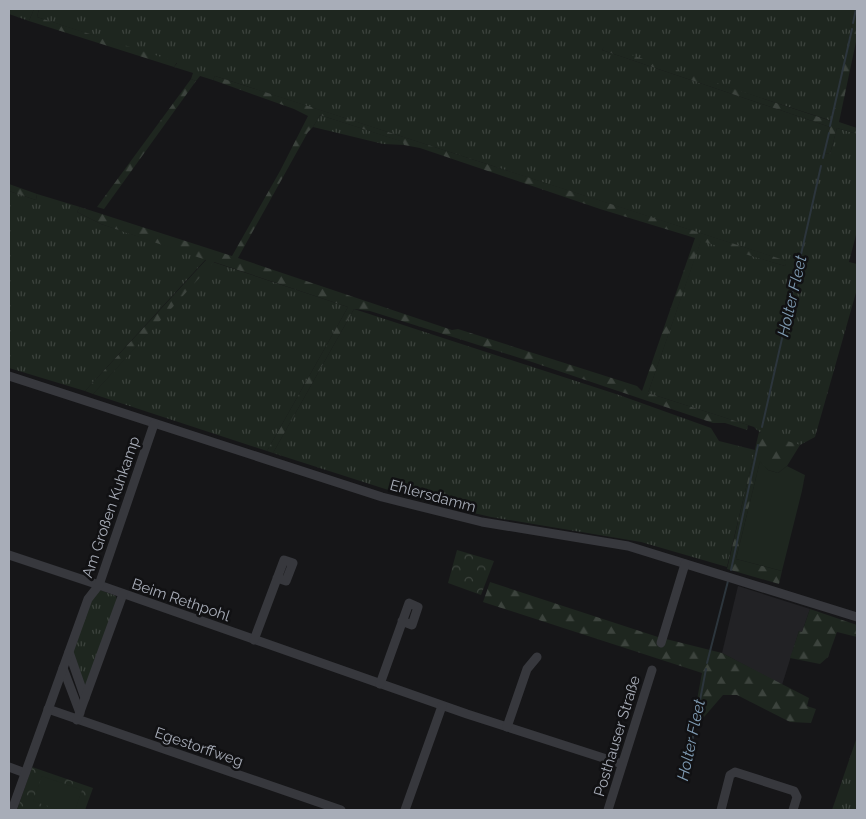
<svg xmlns="http://www.w3.org/2000/svg" width="866" height="819" font-family="Raleway,sans-serif">
	<style>
		.built { fill: #222225 }
		.grass { fill: url(#grass-tufts) }
		.forest { fill: url(#forest-firs); fill-rule: evenodd }
		.park { fill: url(#park-crowns) }
		.pitch { fill: #1e261f }
		.lines { fill: none; stroke-linecap: round; stroke-linejoin: round }
		.stream { stroke: #2c353c; stroke-width: 2 }
		.minor { stroke: #37383d; stroke-width: 9 }
		.labels { text-anchor: middle; dominant-baseline: central; stroke-width: 5; stroke-linejoin: round; paint-order: stroke }
		.street-label { font-size: 15px; fill: #a8adb8; stroke: #111113 }
		.water-label { font-size: 16px; font-style: italic; fill: #7f9bb3; stroke: #111113 }
	</style>
	<defs>
		<pattern id="grass-tufts" width="24" height="20" patternUnits="userSpaceOnUse" patternTransform="scale(1.25)"><rect width="24" height="20" fill="#1e261f"/><path d="M3 7l-1-3M5 7V3M7 7l1-3M15 17l-1-3M17 17v-4M19 17l1-3" fill="none" stroke="#3c433d"/></pattern>
		<pattern id="forest-firs" width="22" height="20" patternUnits="userSpaceOnUse" patternTransform="scale(1.25)"><rect width="22" height="20" fill="#1e261f"/><path d="M5 1l3.5 6h-7zM16 11l3.5 6h-7z" fill="#3c433d"/></pattern>
		<pattern id="park-crowns" width="20" height="18" patternUnits="userSpaceOnUse" patternTransform="scale(1.25)"><rect width="20" height="18" fill="#1e261f"/><path d="M2 6a3 3 0 1 1 6 0M12 15a3 3 0 1 1 6 0" fill="none" stroke="#3c433d"/></pattern>
	</defs>
	<rect width="100%" height="100%" fill="#161618"/>
	<polygon class="built" points="738,586 810,609 802,632 799,631 782,685 722,653"/>
	<g class="grass">
		<polygon points="9,9 34,9 29,21 9,14"/>
		<path d="M39 9H855L832 121 604 47 602 50 830 127 825 153 830 154 837 128 857 134V231L849 262 857 264V289L815 437 800 445C784 441 765 439 754 427L648 393 701 240 785 266 786 261 215 76 213 80 200 76 196 81 191 79 193 73 174 67 177 63 37 17Z"/>
		<polygon points="320,115 404,142 404,145 383,144 313,127"/>
		<polygon points="9,191 36,200 37,194 80,207 77,212 101,224 206,259 85,391 9,368"/>
		<polygon points="213,262 348,307 267,451 93,394"/>
		<polygon points="354,309 619,395 711,428 719,441 755,450 727,567 641,542 491,517 456,509 407,496 273,453"/>
		<polygon points="100,590 116,596 117,601 86,689 73,652 92,597"/>
		<polygon points="857,737 857,810 832,810"/>
	</g>
	<g class="forest">
		<polygon points="34,9 39,9 37,17 177,62 174,67 29,21"/>
		<polygon points="855,9 857,9 857,37 839,122 857,128 857,134 837,128 830,154 825,153 830,127 602,50 604,46 831,121"/>
		<path d="M215 76 787 261 785 266 701 241 648 393 748 425 747 430 725 423H713L526 360 370 311 354 309 273 453 267 451 348 307 214 262 93 394 85 391 206 260 101 224 77 212 80 207 232 256 280 171 308 116 294 109 213 80ZM320 115 403 142 404 145 420 148 600 209 695 238 642 391 637 386 458 329 452 330 238 258 308 132 313 127Z"/>
		<polygon points="191,79 196,81 104,209 97,207"/>
		<polygon points="9,184 37,194 36,200 9,191"/>
		<polygon points="759,432 800,445 787,466 778,473 768,470 760,462 736,559 782,571 779,584 727,569"/>
		<polygon points="490,582 658,637 722,653 809,698 807,706 816,709 811,723 790,722 737,695 723,695 698,724 693,721 702,673 483,602"/>
		<polygon points="810,609 857,625 857,637 837,632 828,657 820,664 790,658 799,631 802,632"/>
	</g>
	<g class="park">
		<polygon points="457,550 494,561 481,595 448,583"/>
		<polygon points="32,767 93,788 85,810 17,810"/>
	</g>
	<g class="pitch">
		<polygon points="760,461 768,470 778,473 787,466 805,475 802,491 782,571 736,559"/>
		<polygon points="42,776 82,790 75,810 60,810 33,801"/>
	</g>
	<g class="lines">
		<g class="stream">
			<polyline points="853,23 856,9"/>
			<polyline points="830,126 852,29"/>
			<polyline points="823,158 829,133"/>
			<polyline points="762,427 821,166"/>
			<polyline points="731,570 758,445"/>
			<polyline points="707,663 728,581"/>
			<polyline points="686,766 692,742 706,669"/>
		</g>
		<g class="minor">
			<polyline points="9,376 382,497 482,522 628,546 857,617"/>
			<polyline points="9,555 99,585 467,714 622,764"/>
			<polyline points="254,640 284,560 293,563 286,581 277,578"/>
			<polyline points="661,643 685,564"/>
			<polyline points="69,652 85,698"/>
			<polyline points="63,668 80,713"/>
			<polyline points="380,684 409,603 418,607 412,625 402,621"/>
			<polyline points="48,709 341,810"/>
			<polyline points="77,720 123,594"/>
			<polyline points="507,727 527,669 537,657"/>
			<polyline points="9,767 25,773"/>
			<polyline points="12,810 88,599 99,585 154,424"/>
			<polyline points="405,810 442,706"/>
			<polyline points="608,810 652,670"/>
			<polyline points="721,810 730,775 735,772 794,791 797,797 793,810"/>
		</g>
	</g>
	<g class="labels">
		<g class="street-label">
			<text transform="translate(433 496) rotate(15)">Ehlersdamm</text>
			<text transform="translate(111 507) rotate(-71)">Am Großen Kuhkamp</text>
			<text transform="translate(181 600) rotate(19)">Beim Rethpohl</text>
			<text transform="translate(617 736) rotate(-73)">Posthauser Straße</text>
			<text transform="translate(199 747) rotate(19)">Egestorffweg</text>
		</g>
		<g class="water-label">
			<text transform="translate(792 296) rotate(-77)">Holter Fleet</text>
			<text transform="translate(691 740) rotate(-78)">Holter Fleet</text>
		</g>
	</g>
	<rect width="866" height="819" fill="none" stroke="#a8adb8" stroke-width="20"/>
</svg>
